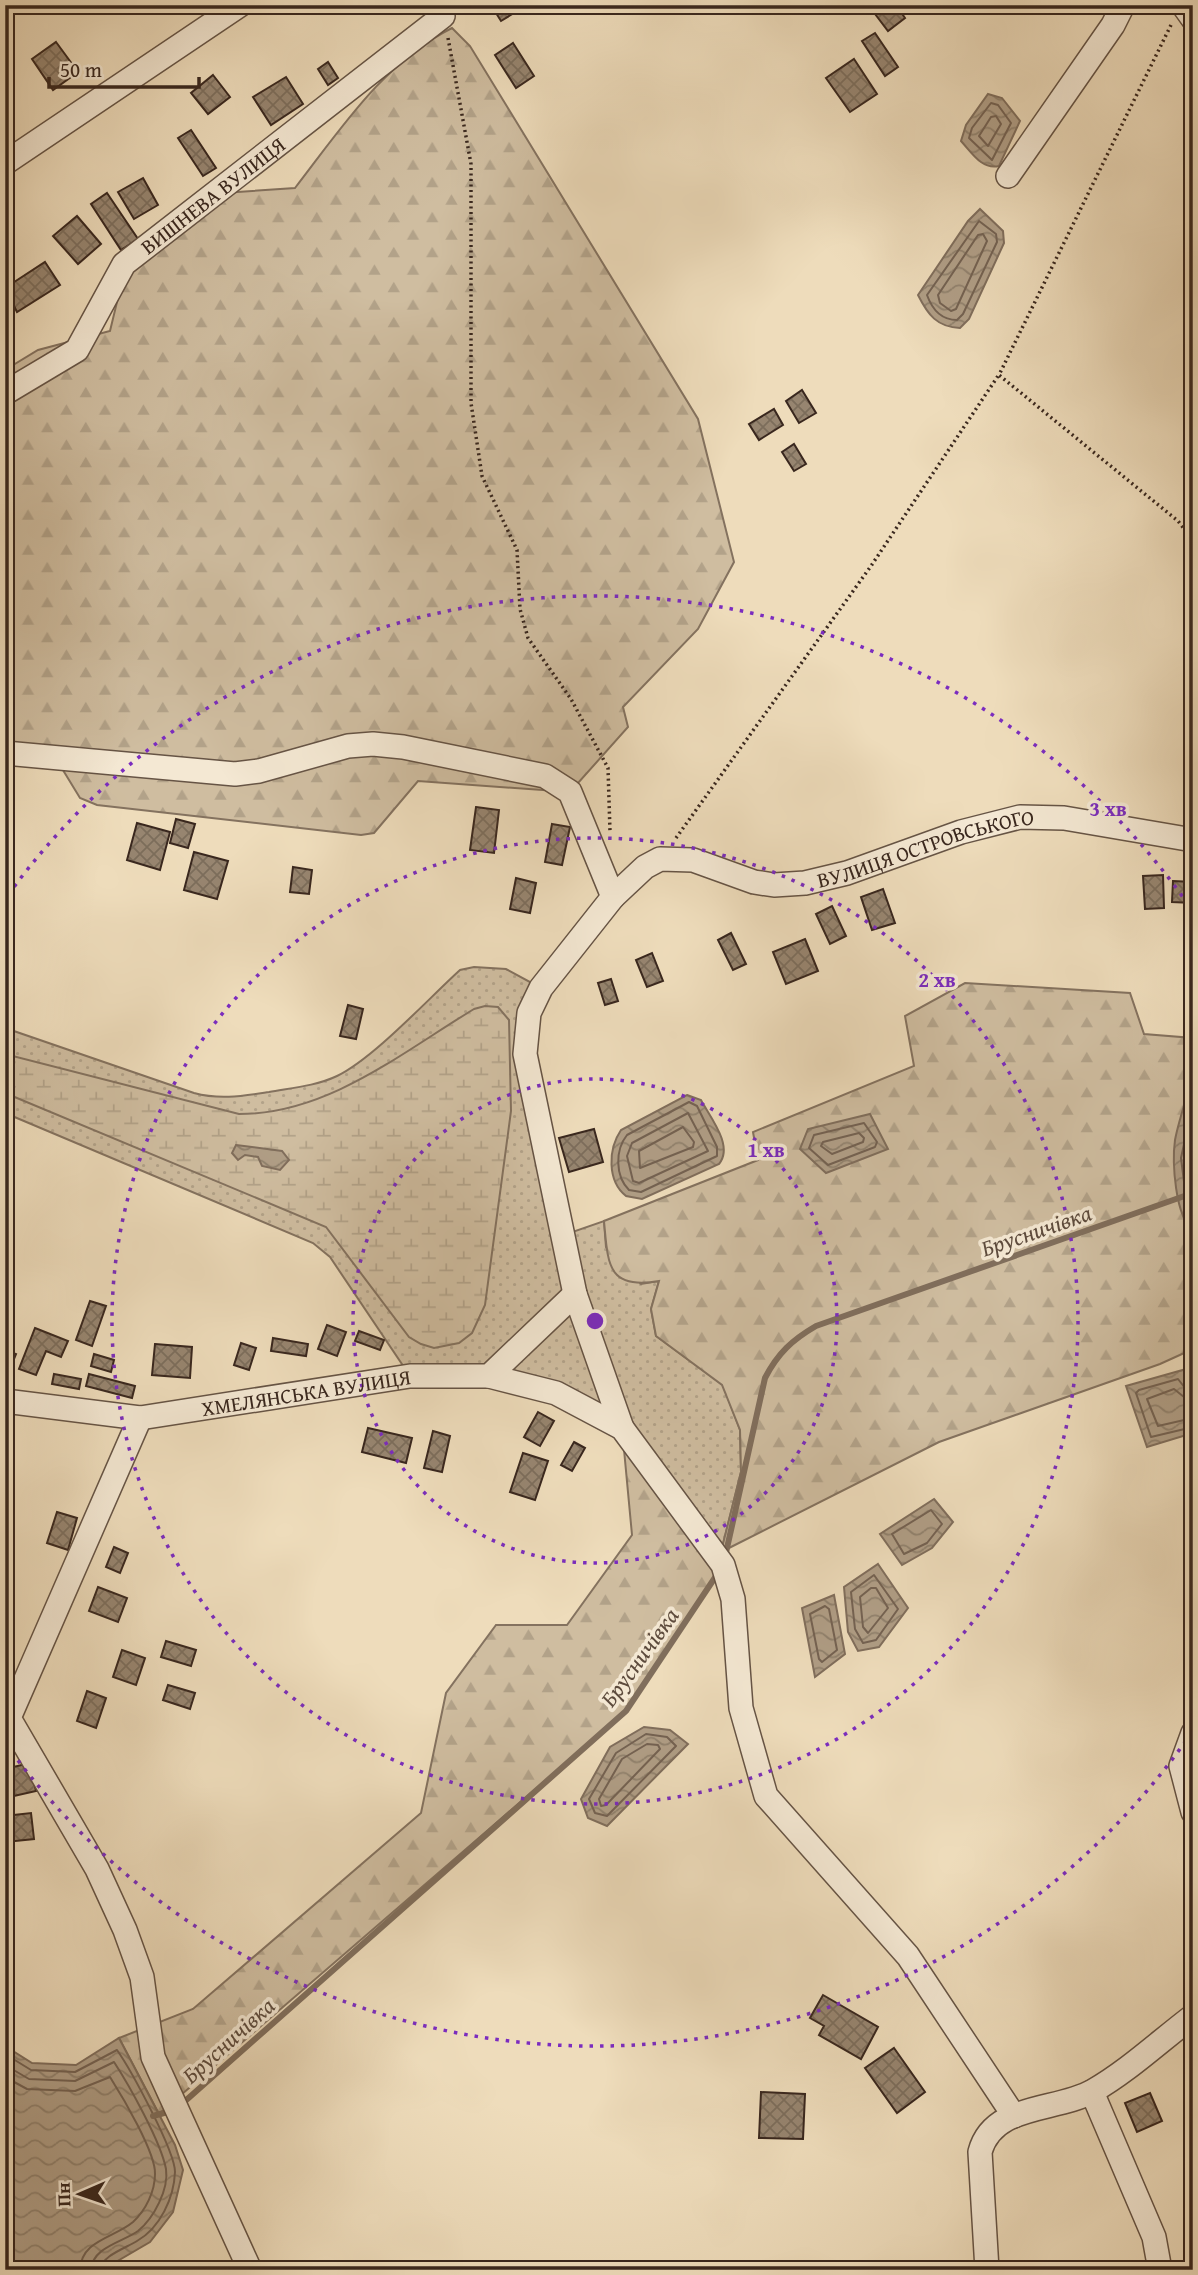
<svg xmlns="http://www.w3.org/2000/svg" width="1198" height="2275" font-family="'Gentium Book Plus',serif">
	<style>
		.grass { fill: url(#grass-dots); stroke: #84725f; stroke-width: 2 }
		.forest { fill: url(#forest-firs); stroke: #84725f; stroke-width: 2 }
		.wetland { fill: url(#wetland-marsh); stroke: #84725f; stroke-width: 2 }
		.water { fill: url(#water-waves); stroke: #806e5c; stroke-width: 2 }
		.lines { fill: none; stroke-linecap: round; stroke-linejoin: round }
		.shore { stroke: #746252; stroke-width: 2 }
		.stream { stroke: #806e5c; stroke-width: 6 }
		.building { fill: url(#building-cross-hatch); stroke: #39271e; stroke-width: 2 }
		.minor-casing { stroke: #665445; stroke-width: 26 }
		.path { stroke: #39271e; stroke-width: 3.5; stroke-dasharray: 2 3.5; stroke-linecap: butt }
		.minor { stroke: #f4e8d3; stroke-width: 23 }
		.ring { fill: none; stroke: #7b2cbf; stroke-width: 3.5; stroke-dasharray: 3.5 7 }
		.labels { text-anchor: middle; dominant-baseline: central; stroke-width: 7; stroke-linejoin: round; paint-order: stroke }
		.street-label { font-size: 21px; fill: #39271e; stroke: #f4e8d3 }
		.water-label { font-size: 23px; font-style: italic; fill: #5d4b3d; stroke: #f4e8d3 }
		.centre { fill: #7b2cbf; stroke: #f4e8d3; stroke-width: 3.5 }
		.ring-label { font-size: 21px; text-anchor: middle; font-weight: bold; fill: #7b2cbf; stroke: #f4e8d3; stroke-width: 7; stroke-linejoin: round; paint-order: stroke }
	</style>
	<defs>
		<pattern id="grass-dots" width="8" height="8" patternUnits="userSpaceOnUse" patternTransform="scale(1.75)"><rect width="8" height="8" fill="#cfbda0"/><path d="M2 2h.1M6 6h.1" fill="none" stroke="#b2a289" stroke-width="1.8" stroke-linecap="round"/></pattern>
		<pattern id="forest-firs" width="22" height="20" patternUnits="userSpaceOnUse" patternTransform="scale(1.75)"><rect width="22" height="20" fill="#cfbda0"/><path d="M5 1l3.5 6h-7zM16 11l3.5 6h-7z" fill="#b2a289"/></pattern>
		<pattern id="wetland-marsh" width="20" height="14" patternUnits="userSpaceOnUse" patternTransform="scale(1.75)"><rect width="20" height="14" fill="#cfbda0"/><path d="M1 5h8M5 5V1M11 12h8M15 12V8" fill="none" stroke="#b2a289"/></pattern>
		<pattern id="water-waves" width="16" height="10" patternUnits="userSpaceOnUse" patternTransform="scale(1.75)"><rect width="16" height="10" fill="#b09e86"/><path d="M0 5q4-4 8 0t8 0" fill="none" stroke="#90816d"/></pattern>
		<pattern id="building-cross-hatch" width="8" height="8" patternUnits="userSpaceOnUse" patternTransform="scale(1.75)"><rect width="8" height="8" fill="#978570"/><path d="M0 0l8 8M0 8l8-8" fill="none" stroke="#7c6d5b"/></pattern>
	</defs>
	<rect width="100%" height="100%" fill="#eedcbb"/>
	<filter id="stains"><feTurbulence type="fractalNoise" baseFrequency=".00286" numOctaves="4"/><feColorMatrix values="0 0 0 0 .2 0 0 0 0 .09 0 0 0 0 .02 0 0 0 .5 -.17"/></filter>
	<radialGradient id="worn" r=".72"><stop offset=".6" stop-color="#630" stop-opacity="0"/><stop offset="1" stop-color="#630" stop-opacity=".3"/></radialGradient>
	<path class="grass" d="M474 967 506 969 541 988 529 1013 564 1235 604 1221 606 1247 641 1284 659 1281 651 1309 656 1336 723 1385 740 1430 741 1472 721 1552 622 1428 556 1393 410 1376 330 1257 313 1243 5 1113V1028L194 1093C220 1100 242 1096 269 1092 291 1088 316 1086 337 1076 374 1058 428 999 460 970Z"/>
	<g class="forest">
		<path d="M452 28 470 46 698 419 734 562 698 629 623 707 628 727 570 792 418 781 374 833 361 835 97 805 80 798 55 757 5 753V370L38 350 110 331 124 273 223 193 295 188C340 130 384 62 452 28Z"/>
		<path d="M965 983 1130 993 1144 1034 1193 1038V1349L1160 1364 939 1442 721 1552 741 1472 740 1430 722 1385 656 1336 651 1309 659 1281C607 1290 608 1264 604 1221L758 1160 753 1132 914 1066 905 1016Z"/>
		<polygon points="622,1428 723,1565 626,1711 159,2114 119,2038 193,2009 421,1813 446,1693 496,1625 567,1625 632,1535"/>
	</g>
	<path class="wetland" d="M485 1006 498 1007 509 1020 511 1111 485 1305 472 1333 459 1343 434 1348 421 1344 409 1337 326 1227 5 1093V1054L239 1114C328 1114 401 1053 474 1009Z"/>
	<g class="water">
		<path d="M988 94 1002 98 1020 121 999 166C982 170 972 153 961 141L966 125Z"/>
		<path d="M980 209 1003 231 1004 243 969 319 960 328C937 327 928 315 918 295L968 221Z"/>
		<path d="M1193 1076V1230C1175 1217 1172 1162 1175 1140 1179 1119 1187 1097 1193 1076Z"/>
		<path d="M687 1095 701 1100C710 1117 734 1146 719 1164L642 1199 626 1196C607 1181 608 1149 621 1130Z"/>
		<polygon points="870,1114 888,1149 826,1173 800,1149 808,1129"/>
		<polygon points="236,1145 282,1151 289,1160 280,1170 262,1166 258,1157 245,1155 238,1160 232,1153"/>
		<polygon points="1186,1369 1193,1395 1193,1433 1147,1447 1126,1386"/>
		<polygon points="934,1499 953,1522 932,1548 902,1565 880,1534"/>
		<polygon points="878,1564 908,1608 879,1647 858,1651 848,1632 844,1587"/>
		<polygon points="834,1595 845,1654 815,1677 802,1608"/>
		<polygon points="644,1727 670,1730 688,1744 607,1826 588,1818 581,1799 610,1747"/>
		<polygon points="119,2038 175,2145 183,2170 173,2212 150,2242 102,2270 5,2270 5,2046 32,2063 76,2065"/>
	</g>
	<g class="lines">
		<g class="shore">
			<polygon points="991,103 998,105 1011,123 992,160 969,138 972,128"/>
			<polygon points="991,117 996,116 1001,124 988,146 979,136"/>
			<path d="M979 221 996 234 997 242 963 314 957 320C941 320 932 309 927 295Z"/>
			<polygon points="983,234 987,241 956,309 951,311 940,303 938,295 978,235"/>
			<path d="M689 1102 697 1106 717 1147V1156L641 1192 629 1190C615 1176 615 1150 627 1135Z"/>
			<polyline points="1193,1103 1181,1158 1188,1213 1193,1221"/>
			<polygon points="688,1113 708,1151 639,1183 633,1181 627,1156 632,1143"/>
			<polygon points="864,1123 877,1142 875,1147 828,1165 809,1148 814,1135"/>
			<polygon points="683,1127 694,1142 693,1147 640,1168 639,1151"/>
			<polygon points="859,1133 864,1138 863,1142 832,1154 821,1146 823,1142"/>
			<polyline points="1193,1390 1185,1388 1178,1379 1139,1390 1136,1393 1151,1437 1193,1427"/>
			<polyline points="1193,1399 1184,1397 1174,1389 1147,1399 1158,1426 1193,1418"/>
			<polygon points="931,1510 942,1524 927,1543 904,1554 892,1534"/>
			<polygon points="874,1575 898,1609 876,1640 863,1643 855,1629 851,1592"/>
			<polygon points="871,1588 876,1588 888,1608 868,1633 863,1627 860,1597"/>
			<polygon points="825,1606 829,1609 837,1650 822,1662 819,1659 810,1614"/>
			<polygon points="646,1734 667,1737 676,1746 607,1816 595,1813 589,1799 616,1753"/>
			<polygon points="647,1744 658,1745 660,1749 606,1805 601,1806 599,1799 622,1759"/>
			<path d="M5 2054 31 2070 75 2072 117 2050C131 2070 175 2151 175 2172 174 2198 160 2228 137 2241 126 2248 101 2256 100 2270"/>
			<path d="M5 2065 29 2079 75 2081 114 2062C129 2085 161 2142 166 2169 169 2189 154 2218 138 2231 123 2242 92 2247 91 2270"/>
			<path d="M5 2077 27 2089 75 2091 110 2077C122 2096 156 2153 155 2174 155 2191 146 2210 133 2222 114 2238 81 2240 80 2270"/>
		</g>
		<g class="stream">
			<path d="M725 1557 765 1378C778 1353 792 1340 816 1326L1193 1193"/>
			<polyline points="153,2116 175,2110 626,1711 718,1573"/>
		</g>
	</g>
	<g class="building">
		<polygon points="491,5 527,5 501,21"/>
		<polygon points="878,5 896,5 905,18 888,31 872,10"/>
		<polygon points="875,33 898,67 885,76 862,41"/>
		<polygon points="56,42 78,72 53,90 32,59"/>
		<polygon points="513,43 534,76 516,88 495,55"/>
		<polygon points="854,59 877,94 850,112 826,78"/>
		<polygon points="328,62 338,78 328,85 318,69"/>
		<polygon points="213,75 230,97 208,114 191,93"/>
		<polygon points="286,77 303,104 271,125 253,97"/>
		<polygon points="191,130 216,168 203,176 178,138"/>
		<polygon points="143,178 158,205 134,219 118,192"/>
		<polygon points="107,193 138,239 121,250 91,204"/>
		<polygon points="77,216 101,244 78,264 53,236"/>
		<polygon points="45,262 60,285 17,312 5,288"/>
		<polygon points="802,390 816,413 799,423 786,401"/>
		<polygon points="774,409 783,425 759,440 749,424"/>
		<polygon points="794,444 806,464 794,471 782,452"/>
		<polygon points="476,807 499,810 494,853 470,850"/>
		<polygon points="176,819 195,824 188,848 170,843"/>
		<polygon points="137,823 170,832 160,870 127,860"/>
		<polygon points="552,824 570,827 562,865 545,862"/>
		<polygon points="194,852 228,861 217,899 184,890"/>
		<polygon points="293,867 312,870 309,894 290,892"/>
		<polygon points="1163,875 1164,908 1145,909 1143,876"/>
		<polygon points="516,878 536,883 530,913 510,909"/>
		<polygon points="1173,881 1193,882 1193,903 1172,902"/>
		<polygon points="883,889 895,923 872,930 861,897"/>
		<polygon points="832,906 846,936 830,944 816,914"/>
		<polygon points="731,933 746,964 733,970 718,940"/>
		<polygon points="805,939 818,971 786,984 773,952"/>
		<polygon points="652,953 663,981 647,987 636,960"/>
		<polygon points="611,979 618,1001 605,1005 598,983"/>
		<polygon points="348,1005 363,1009 356,1039 340,1036"/>
		<polygon points="594,1129 603,1162 569,1172 559,1138"/>
		<polygon points="90,1301 106,1306 92,1346 76,1340"/>
		<polygon points="327,1325 346,1332 337,1356 318,1349"/>
		<polygon points="35,1328 68,1341 61,1357 46,1351 36,1375 19,1369"/>
		<polygon points="359,1331 384,1340 380,1350 355,1341"/>
		<polygon points="273,1338 308,1344 306,1356 271,1351"/>
		<polygon points="241,1343 256,1348 249,1370 234,1365"/>
		<polygon points="155,1344 192,1347 190,1378 152,1375"/>
		<polygon points="5,1350 16,1354 5,1381"/>
		<polygon points="94,1354 114,1360 111,1372 91,1366"/>
		<polygon points="54,1374 81,1379 79,1389 52,1384"/>
		<polygon points="89,1374 135,1386 132,1398 86,1386"/>
		<polygon points="538,1412 554,1421 540,1446 524,1437"/>
		<polygon points="368,1428 412,1438 406,1463 362,1452"/>
		<polygon points="433,1431 450,1436 442,1472 424,1468"/>
		<polygon points="574,1442 585,1448 572,1471 561,1465"/>
		<polygon points="523,1453 548,1461 535,1500 510,1492"/>
		<polygon points="57,1512 77,1518 68,1550 47,1543"/>
		<polygon points="114,1547 128,1553 120,1573 106,1567"/>
		<polygon points="98,1587 127,1598 118,1622 89,1611"/>
		<polygon points="166,1641 196,1650 191,1666 161,1657"/>
		<polygon points="122,1650 145,1658 136,1685 113,1677"/>
		<polygon points="168,1685 195,1693 190,1709 163,1700"/>
		<polygon points="87,1691 106,1698 96,1728 77,1721"/>
		<polygon points="30,1763 36,1791 5,1798 5,1769"/>
		<polygon points="31,1813 34,1839 6,1842 5,1816"/>
		<polygon points="823,1995 878,2027 861,2059 819,2035 824,2026 810,2018"/>
		<polygon points="894,2048 925,2092 897,2113 865,2068"/>
		<polygon points="761,2092 805,2094 803,2139 759,2138"/>
		<polygon points="1150,2093 1162,2121 1137,2132 1125,2103"/>
	</g>
	<g class="lines">
		<defs>
			<g id="minor">
				<polyline points="1183,5 1193,19"/>
				<polyline points="5,163 240,5"/>
				<polyline points="1008,176 1113,25 1123,5"/>
				<path id="s1" d="M5 393 77 350 124 264 443 16 437 5"/>
				<polyline points="5,753 235,774 259,771 348,746 373,744 403,747 545,776 570,792 613,897"/>
				<polyline points="489,1376 556,1393 622,1428 723,1565 733,1599 741,1708 766,1796 908,1956 1014,2116"/>
				<path id="s2" d="M5 1401 140 1418 410 1376H489L575 1294"/>
				<polyline points="140,1418 9,1718 97,1869 125,1930 142,1977 153,2057 250,2270"/>
				<path id="s3" d="M622 1428 575 1294 525 1054 529 1013 541 988 613 897 645 867 660 859 693 860 754 882 774 885 805 883 847 873 961 832 1020 817 1064 818 1193 840"/>
				<polyline points="1193,1733 1181,1766 1193,1812"/>
				<polyline points="1092,2092 1154,2237 1160,2270"/>
				<path d="M987 2270 980 2152C993 2103 1056 2112 1093 2091 1128 2071 1160 2041 1193 2016"/>
			</g>
		</defs>
		<use href="#minor" class="minor-casing"/>
		<g class="path">
			<polyline points="1171,25 999,375 1178,521 1193,540"/>
			<polyline points="448,38 471,164 471,403 482,476 517,550 520,609 528,638 571,699 608,768 610,832"/>
			<polyline points="676,838 871,566 998,376"/>
		</g>
		<use href="#minor" class="minor"/>
	</g>
	<g class="ring">
		<circle cx="595" cy="1321" r="242"/>
		<circle cx="595" cy="1321" r="483"/>
		<path d="M1192 1732A725 725 0 0 1 8 1747M8 895A725 725 0 0 1 1192 910"/>
	</g>
	<g class="labels">
		<g class="street-label">
			<text stroke="none"><textPath href="#s1" startOffset="294">ВИШНЕВА ВУЛИЦЯ</textPath></text>
			<text stroke="none"><textPath href="#s3" startOffset="908">ВУЛИЦЯ ОСТРОВСЬКОГО</textPath></text>
			<text stroke="none"><textPath href="#s2" startOffset="304">ХМЕЛЯНСЬКА ВУЛИЦЯ</textPath></text>
		</g>
		<g class="water-label">
			<text transform="translate(1036 1230) rotate(-19)">Брусничівка</text>
			<text transform="translate(639 1657) rotate(-54)">Брусничівка</text>
			<text transform="translate(228 2040) rotate(-42)">Брусничівка</text>
		</g>
	</g>
	<circle cx="595" cy="1321" r="10" class="centre"/>
	<g class="ring-label">
		<text x="1108" y="816">3 хв</text>
		<text x="937" y="987">2 хв</text>
		<text x="766" y="1157">1 хв</text>
	</g>
	<rect width="1198" height="2275" fill="none" stroke="#eedcbb" stroke-width="28"/>
	<rect x="7" y="7" width="1184" height="2261" fill="none" stroke="#39271e" stroke-width="3.5"/>
	<rect x="14" y="14" width="1170" height="2247" fill="none" stroke="#39271e" stroke-width="2"/>
	<g transform="translate(80 2194) rotate(268)" stroke="#f4e8d3" stroke-width="5" paint-order="stroke">
	<path d="M0-5L12 26L0 18L-12 26Z" fill="#39271e"/>
	<text y="-10" font-size="19" font-weight="bold" text-anchor="middle" fill="#39271e">Пн</text>
	</g>
	<path d="M49 77v10h150v-10" fill="none" stroke="#39271e" stroke-width="3.5"/>
	<text x="60" y="77" font-size="21" fill="#39271e" stroke="#f4e8d3" stroke-width="5" paint-order="stroke">50 m</text>
	<rect width="100%" height="100%" filter="url(#stains)"/>
	<rect width="100%" height="100%" fill="url(#worn)"/>
</svg>
